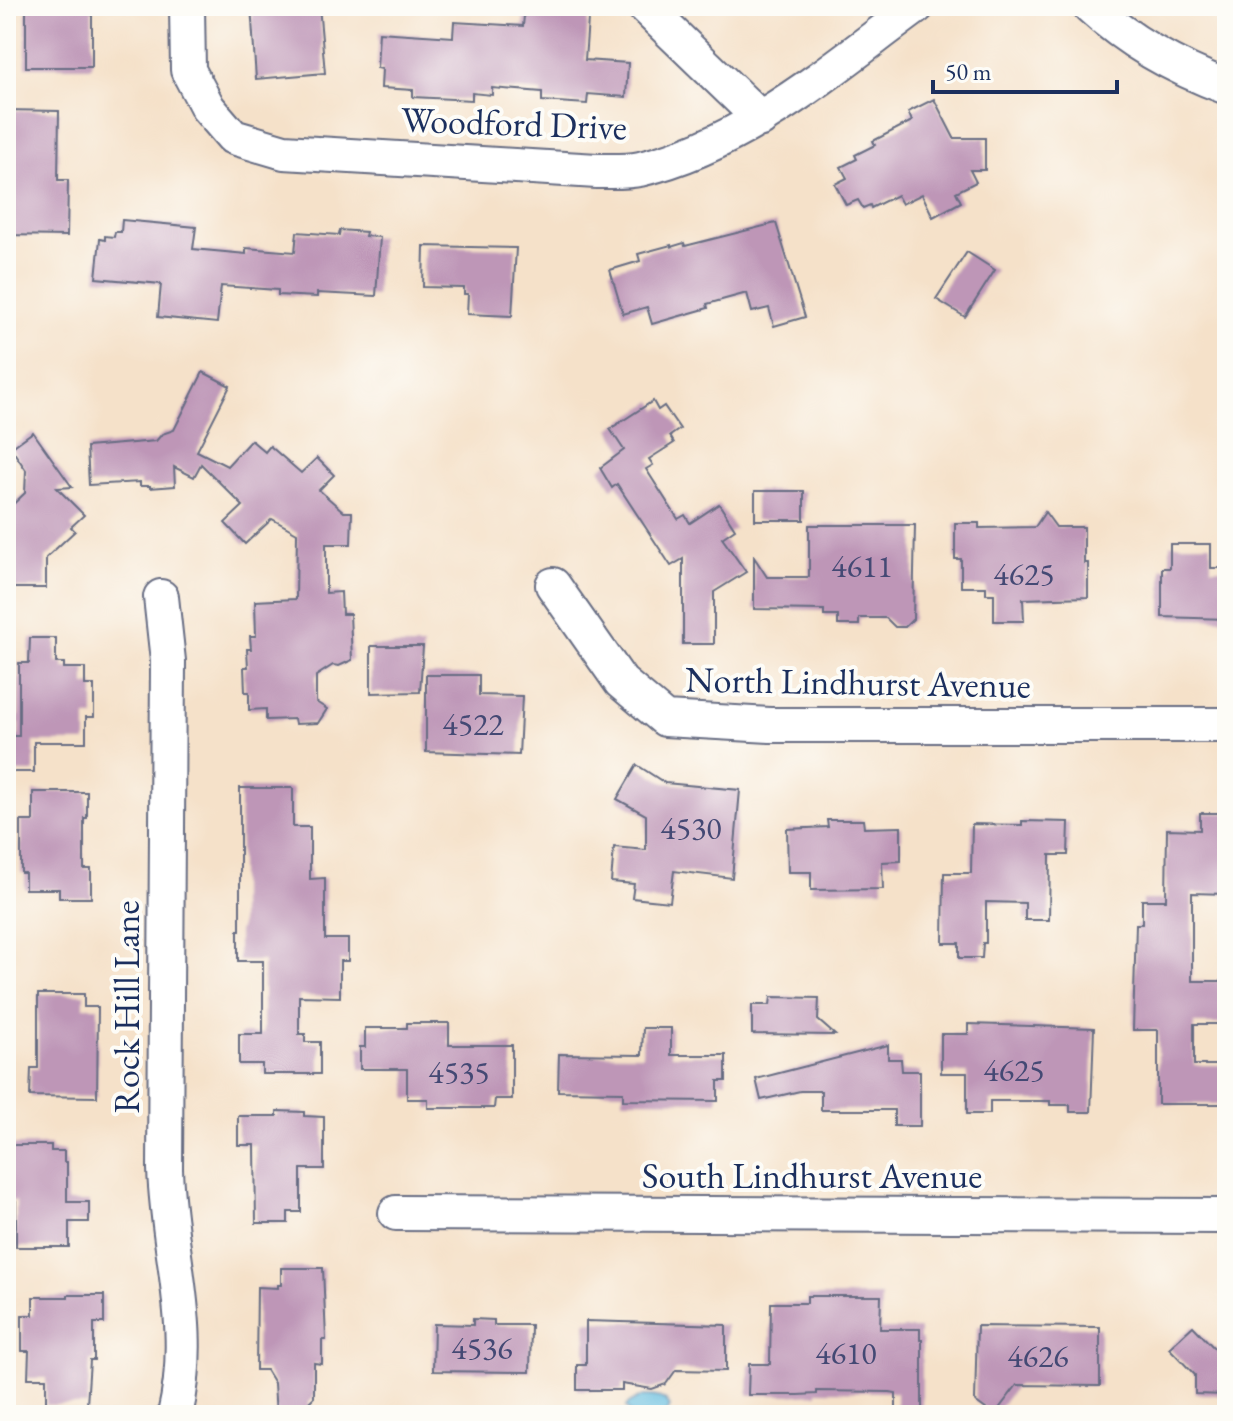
<svg xmlns="http://www.w3.org/2000/svg" width="1233" height="1421" font-family="'EB Garamond',serif">
	<style>
		.water { fill: #62bcdf; stroke: #3e769e; stroke-width: 2 }
		.building { fill: #be96b7 }
		.lines { fill: none; stroke-linecap: round; stroke-linejoin: round }
		.minor-casing { stroke: #676d83; stroke-width: 38 }
		.minor { stroke: #fff; stroke-width: 34 }
		.labels { text-anchor: middle; dominant-baseline: central; stroke-width: 8; stroke-linejoin: round; paint-order: stroke }
		.number-label { font-size: 32px; fill: #444974 }
		.street-label { font-size: 36px; fill: #1b2f5e; stroke: #fdfcf7 }
	</style>
	<rect width="100%" height="100%" fill="#fdfcf7"/>
	<filter id="ink" filterUnits="userSpaceOnUse"><feTurbulence type="fractalNoise" baseFrequency=".0125" numOctaves="2"/><feDisplacementMap in="SourceGraphic" scale="16" xChannelSelector="R" yChannelSelector="G"/><feConvolveMatrix kernelMatrix="1 2 1 2 8 2 1 2 1" color-interpolation-filters="sRGB"/></filter>
	<filter id="wash" filterUnits="userSpaceOnUse"><feTurbulence type="fractalNoise" baseFrequency=".006" numOctaves="4" result="noise"/><feDisplacementMap in="SourceGraphic" scale="32" xChannelSelector="R" yChannelSelector="G"/><feGaussianBlur stdDeviation="1.8" result="paint"/><feColorMatrix in="noise" values="0 0 0 0 0 0 0 0 0 0 0 0 0 0 0 0 0 1.4 0 .05"/><feComposite in="paint" operator="in"/></filter>
	<g filter="url(#wash)">
		<rect width="100%" height="100%" fill="#f5e1c9"/>
		<path class="water" d="M643 1396C653 1396 666 1396 670 1407L665 1415H632L626 1407 629 1403Z"/>
		<g id="blocks">
			<g class="building">
				<rect x="26" y="6" width="66" height="61"/>
				<polygon points="251,6 319,6 325,73 256,79"/>
				<polygon points="525,6 589,6 585,60 628,63 626,97 588,94 587,104 542,101 542,92 492,88 492,95 472,93 472,100 413,97 413,90 381,88 382,69 377,68 379,32 453,37 454,22 523,26"/>
				<polygon points="934,99 954,138 985,138 985,170 970,170 976,182 956,192 961,202 933,217 922,194 902,204 897,195 871,208 870,205 863,208 858,200 846,205 835,184 847,178 841,167 857,159 855,155 875,145 873,141 912,121 908,112"/>
				<polygon points="6,110 59,111 58,180 68,180 67,236 6,235 6,196 13,196 13,151 6,151"/>
				<polygon points="122,220 196,227 193,249 246,254 246,248 295,252 297,232 339,235 340,230 366,232 365,236 380,237 376,296 317,293 317,297 278,295 278,290 221,286 217,323 158,317 161,284 96,278 100,239 105,240 105,236 114,237 115,232 121,232"/>
				<polygon points="776,223 805,317 774,326 769,308 752,312 747,293 707,304 708,308 652,324 647,307 623,314 610,270 640,261 638,254 671,245 671,247 684,243 685,246"/>
				<polygon points="424,246 516,248 512,316 467,314 468,294 464,294 464,288 423,287"/>
				<polygon points="967,252 995,270 965,317 936,299"/>
				<polygon points="203,372 230,386 197,451 227,466 251,440 265,452 270,446 301,473 317,458 334,475 319,490 344,512 352,512 351,544 326,544 326,593 341,592 342,614 350,614 352,660 339,666 333,665 316,676 316,702 327,709 318,723 295,724 294,719 266,720 266,709 249,710 249,692 245,692 244,667 248,667 247,649 251,649 250,636 256,636 255,601 296,599 297,533 272,519 245,544 225,523 243,506 201,464 194,477 174,467 175,486 150,488 150,486 140,486 140,482 89,485 87,447 156,441 162,434 174,430"/>
				<polygon points="653,401 658,410 664,406 680,429 670,436 674,443 649,459 653,465 646,469 678,519 685,515 690,523 719,504 735,529 722,538 746,572 714,592 714,644 683,644 683,559 671,566 617,484 612,488 600,468 624,450 610,429"/>
				<polygon points="33,432 72,487 57,488 84,515 71,527 75,531 46,558 46,588 6,588 6,511 25,493 26,470 11,448"/>
				<rect x="755" y="491" width="49" height="29"/>
				<polygon points="1045,512 1056,527 1084,527 1084,563 1088,563 1088,597 1023,599 1024,621 994,621 994,594 986,594 986,587 961,587 961,559 955,559 955,523 979,523 979,528 1035,527"/>
				<polygon points="809,525 915,525 913,619 905,627 895,627 886,618 859,618 859,625 838,625 838,616 824,616 824,610 754,609 754,557 767,577 809,577"/>
				<polygon points="1170,544 1211,544 1211,568 1227,568 1227,619 1162,617 1162,568 1170,568"/>
				<polygon points="30,638 56,638 56,663 64,663 64,668 85,668 85,685 94,685 94,717 86,717 86,742 34,742 34,772 6,772 6,736 19,736 19,663 29,663"/>
				<polygon points="371,646 423,646 420,692 371,693"/>
				<polygon points="426,675 479,675 479,695 522,696 519,755 426,752"/>
				<polygon points="637,765 665,783 740,790 732,878 674,871 670,902 632,898 634,884 611,882 614,847 646,850 646,815 617,799"/>
				<polygon points="240,788 293,788 293,827 310,827 310,879 325,878 325,939 348,939 348,961 340,961 340,997 299,996 299,1034 305,1034 305,1042 320,1042 320,1074 262,1074 262,1064 239,1064 239,1034 263,1034 263,961 238,961 238,930 240,930"/>
				<polygon points="33,792 87,792 87,818 84,818 84,869 91,869 91,898 59,898 59,889 25,889 25,873 21,873 21,821 33,821"/>
				<polygon points="1200,813 1227,813 1227,894 1192,893 1192,981 1227,981 1227,1024 1194,1024 1194,1065 1227,1065 1227,1104 1158,1104 1158,1030 1133,1030 1136,924 1142,924 1142,900 1166,900 1167,829 1200,830"/>
				<polygon points="827,820 863,820 864,828 901,827 901,861 882,862 883,889 811,890 811,872 788,872 787,829 828,827"/>
				<polygon points="1022,821 1069,822 1068,855 1050,855 1049,920 1025,920 1025,903 986,902 986,943 983,943 982,958 959,958 959,943 943,943 944,873 971,873 972,824 1022,825"/>
				<polygon points="38,994 84,994 84,1007 98,1007 97,1097 30,1096 31,1068 38,1068"/>
				<polygon points="771,997 819,998 818,1020 835,1035 752,1034 752,1005 770,1005"/>
				<polygon points="407,1023 449,1023 449,1045 512,1045 512,1099 495,1099 494,1108 428,1108 428,1099 407,1099 407,1069 360,1069 360,1047 365,1047 365,1028 407,1028"/>
				<polygon points="968,1024 1094,1028 1091,1112 1070,1112 1070,1105 1050,1105 1050,1101 990,1101 990,1114 967,1114 967,1073 941,1073 941,1034 968,1034"/>
				<polygon points="643,1028 671,1028 671,1055 726,1055 726,1081 718,1081 718,1101 623,1100 623,1092 558,1091 559,1054 642,1055"/>
				<polygon points="888,1045 888,1059 901,1059 902,1071 920,1071 920,1126 894,1126 894,1110 821,1110 821,1091 800,1091 761,1100 756,1079"/>
				<polygon points="277,1111 304,1112 304,1116 324,1117 324,1169 301,1169 301,1212 288,1212 288,1223 256,1223 255,1145 238,1145 238,1116 277,1116"/>
				<polygon points="6,1145 51,1145 51,1151 64,1151 64,1162 67,1162 67,1202 89,1202 89,1222 69,1222 69,1247 16,1247 16,1201 6,1201"/>
				<polygon points="281,1268 323,1268 326,1340 322,1340 322,1364 314,1363 314,1397 309,1402 309,1415 276,1415 274,1383 266,1370 256,1370 257,1287 278,1288 278,1285 281,1285"/>
				<polygon points="68,1295 104,1295 104,1323 94,1323 94,1360 90,1360 87,1405 46,1405 46,1378 28,1378 29,1351 22,1351 22,1315 33,1315 33,1297 68,1297"/>
				<polygon points="807,1296 881,1296 880,1329 920,1329 920,1340 922,1340 922,1409 918,1409 918,1415 896,1415 896,1393 890,1392 817,1391 817,1394 798,1395 748,1395 749,1364 770,1364 771,1303 807,1303"/>
				<polygon points="473,1319 494,1320 494,1325 531,1325 530,1372 433,1371 434,1324 473,1325"/>
				<polygon points="586,1321 726,1325 726,1371 676,1370 666,1384 652,1389 622,1384 622,1390 577,1390 577,1365 586,1365"/>
				<polygon points="977,1326 1100,1327 1100,1386 1017,1385 994,1415 975,1401"/>
				<polygon points="1193,1326 1216,1350 1227,1350 1227,1395 1195,1394 1195,1375 1169,1348"/>
			</g>
		</g>
	</g>
	<g filter="url(#ink)">
		<use href="#blocks" fill-opacity="0" stroke="#676d83" stroke-width="2"/>
		<g class="lines">
			<defs>
				<g id="minor">
					<path d="M187 6 188 70 208 108 233 137 284 152 597 171C611 171 626 172 640 169 746 144 831 69 917 6"/>
					<polyline points="644,6 761,119"/>
					<path d="M1090 6C1129 42 1178 69 1227 87"/>
					<polyline points="553,585 621,682 665,719 770,725 1227,725"/>
					<path d="M161 597 168 661 165 1169C168 1256 196 1327 175 1415"/>
					<polyline points="396,1213 1227,1216"/>
				</g>
			</defs>
			<use href="#minor" class="minor-casing"/>
			<use href="#minor" class="minor"/>
		</g>
	</g>
	<g class="labels">
		<g class="number-label">
			<text x="862" y="566">4611</text>
			<text x="1024" y="574">4625</text>
			<text x="473" y="724">4522</text>
			<text x="691" y="828">4530</text>
			<text x="1014" y="1070">4625</text>
			<text x="459" y="1072">4535</text>
			<text x="482" y="1348">4536</text>
			<text x="846" y="1353">4610</text>
			<text x="1038" y="1356">4626</text>
		</g>
		<g class="street-label">
			<text transform="translate(514 123) rotate(2)">Woodford Drive</text>
			<text transform="translate(858 682) rotate(1)">North Lindhurst Avenue</text>
			<text transform="translate(126 1007) rotate(-90)">Rock Hill Lane</text>
			<text x="812" y="1175">South Lindhurst Avenue</text>
		</g>
	</g>
	<rect width="1233" height="1421" fill="none" stroke="#fdfcf7" stroke-width="32"/>
	<path d="M933 80v12h184v-12" fill="none" stroke="#1b2f5e" stroke-width="4"/>
	<text x="945" y="80" font-size="24" fill="#1b2f5e" stroke="#fdfcf7" stroke-width="6" paint-order="stroke">50 m</text>
</svg>
